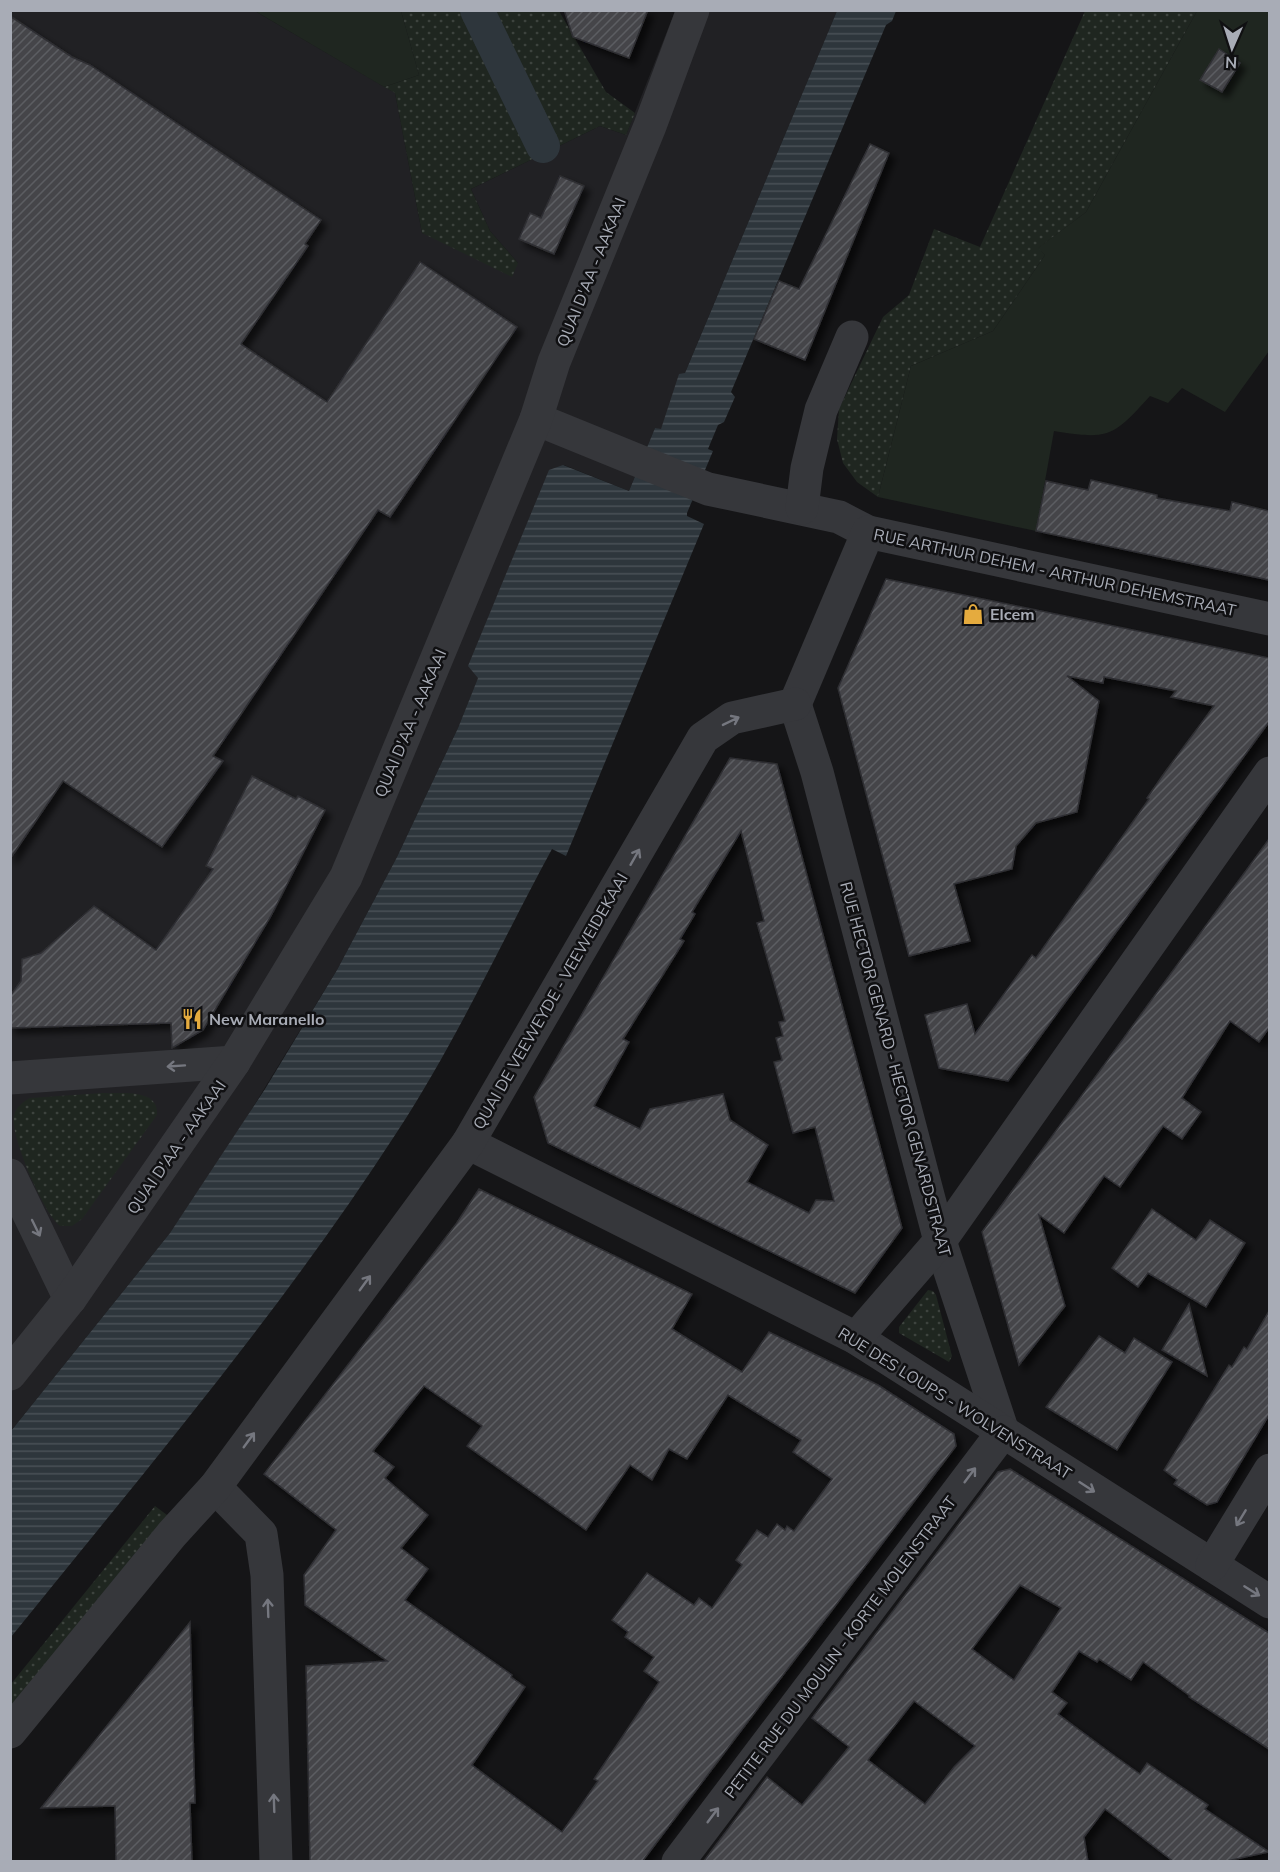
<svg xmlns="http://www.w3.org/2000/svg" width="1280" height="1872" font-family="Mulish,sans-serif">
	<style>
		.built { fill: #212124 }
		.grass { fill: url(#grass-dots) }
		.green { fill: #1f2620 }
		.water { fill: url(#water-rules) }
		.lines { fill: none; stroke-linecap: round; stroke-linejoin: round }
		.canal { stroke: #2e363c; stroke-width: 34 }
		.building { fill: url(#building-hatch); stroke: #2f2f33; stroke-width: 1.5; fill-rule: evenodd; filter: url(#shadow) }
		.minor { stroke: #36373b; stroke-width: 33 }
		.oneway { stroke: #75777f }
		.labels { text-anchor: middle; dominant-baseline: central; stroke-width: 5; stroke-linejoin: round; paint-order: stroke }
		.street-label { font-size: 16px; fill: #a8acb6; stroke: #101012 }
		.poi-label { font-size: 16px; font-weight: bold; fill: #a8acb6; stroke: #101012; text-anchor: start }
	</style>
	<defs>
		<pattern id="grass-dots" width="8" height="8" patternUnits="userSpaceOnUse" patternTransform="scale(1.5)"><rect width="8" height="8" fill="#1f2620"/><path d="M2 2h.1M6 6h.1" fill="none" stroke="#3d433e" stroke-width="1.8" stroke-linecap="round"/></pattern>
		<pattern id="water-rules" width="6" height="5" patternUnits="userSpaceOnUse" patternTransform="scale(1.5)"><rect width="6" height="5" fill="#2e363c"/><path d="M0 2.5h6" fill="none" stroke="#495056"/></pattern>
		<pattern id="building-hatch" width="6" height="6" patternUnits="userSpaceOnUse" patternTransform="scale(1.5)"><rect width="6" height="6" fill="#44454a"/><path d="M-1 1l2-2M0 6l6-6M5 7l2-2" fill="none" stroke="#5c5d62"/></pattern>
		<filter id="shadow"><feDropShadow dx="5.5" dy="5.5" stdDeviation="3" flood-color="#0009"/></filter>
	</defs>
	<rect width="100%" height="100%" fill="#151517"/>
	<polygon class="built" points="11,11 255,11 395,93 422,233 518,263 490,231 471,189 600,126 626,135 675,11 837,11 661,430 655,428 629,491 564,465 458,728 397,857 337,970 220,1161 170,1233 11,1431"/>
	<g class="grass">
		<polygon points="401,11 559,11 606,92 635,113 626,135 600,126 471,189 490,231 518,263 512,277 422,233 395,93 384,87 419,75"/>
		<polygon points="1085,11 1197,11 1086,212 1039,248 1045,255 993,331 911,366 878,497 857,482 843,463 837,439 839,409 883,317 909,295 934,229 980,247"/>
		<path d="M103 1093C120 1094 160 1088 157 1115L82 1219 72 1226H60C44 1214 9 1134 14 1115 17 1106 23 1102 30 1098Z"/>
		<polygon points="928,1290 933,1291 936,1295 952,1356 949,1362 899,1333 899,1327"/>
		<polygon points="155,1506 171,1518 11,1715 11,1684"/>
	</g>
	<g class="green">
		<polygon points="255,11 401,11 419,75 384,87"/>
		<path d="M1197 11H1269V351L1225 412 1182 388 1168 403 1150 396C1113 437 1109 440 1054 431L1036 531 878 497 911 366 993 331 1045 255 1038 248 1086 212Z"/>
	</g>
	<path class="water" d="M837 11H896L892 21 886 25 731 392 735 397 724 422 718 425 708 449 713 451 687 513V516L704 524 566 856 552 849C501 943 456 1042 397 1132 282 1310 144 1472 11 1637V1431L170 1233 265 1089 337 970 397 857 458 728 478 678 468 666 549 470 563 465 629 491 655 428 661 429 679 374 685 373Z"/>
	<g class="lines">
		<polyline class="canal" points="477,10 543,146"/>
	</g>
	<g class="building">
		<polygon points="564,10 648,10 629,58 573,37"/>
		<polygon points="10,16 72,57 90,65 321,220 305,244 308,246 241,344 327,402 420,262 517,327 390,517 378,510 213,756 223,761 162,847 63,781 10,859"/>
		<polygon points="1219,49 1240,63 1222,92 1200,80"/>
		<polygon points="870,144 889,153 805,360 754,339 779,281 799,289"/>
		<polygon points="560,176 584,186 554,254 519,239 530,213 541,218"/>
		<polygon points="1091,480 1157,495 1157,498 1230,511 1232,502 1269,511 1269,580 1036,531 1046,481 1088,490"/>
		<polygon points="886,579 1269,658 1269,722 1008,1081 939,1068 925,1015 967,1004 975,1034 1032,955 1036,958 1149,799 1147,798 1165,772 1214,706 1171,697 1176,691 1104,677 1103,683 1067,676 1099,701 1077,812 1036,823 1016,846 1012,869 954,884 970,941 909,956 838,688"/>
		<path d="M730 758 777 764 902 1228 855 1293 548 1143 534 1097ZM741 831 764 921 757 923 785 1021 779 1022 783 1036 776 1038 782 1060 774 1062 793 1133 815 1127 834 1201 816 1200 809 1213 747 1182 768 1145 730 1120 723 1094 650 1109 640 1129 594 1106 629 1042 623 1039 684 941 680 939 695 914 692 912Z"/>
		<polygon points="252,776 296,799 298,796 325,810 271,916 203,1030 172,1048 171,1023 10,1028 10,996 21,981 22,959 41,953 94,906 156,950 213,869 206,866"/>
		<polygon points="1269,839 1269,1028 1259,1042 1230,1021 1182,1098 1201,1112 1182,1139 1163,1126 1120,1187 1104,1176 1064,1233 1039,1215 1065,1306 1019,1365 982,1232"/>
		<path d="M479 1189 692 1294 672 1329 742 1372 769 1332 878 1385 954 1434 956 1446 642 1862H310L306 1666 387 1661 305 1605 304 1575 336 1530 264 1474 456 1224ZM424 1386 482 1426 467 1446 586 1530 630 1465 652 1480 669 1449 687 1459 728 1395 801 1440 793 1452 832 1479 794 1531 787 1526 785 1530 777 1524 768 1537 757 1530 736 1560 742 1565 712 1608 699 1598 694 1605 647 1573 612 1620 628 1632 625 1637 654 1657 644 1671 659 1682 594 1779 598 1781 562 1832 472 1765 525 1687 511 1677 512 1675 405 1600 428 1569 401 1548 428 1515 385 1478 394 1467 373 1451Z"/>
		<polygon points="1152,1209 1196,1240 1210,1220 1245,1243 1206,1307 1148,1273 1138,1287 1112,1268"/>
		<polygon points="1189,1304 1207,1376 1162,1350"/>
		<polygon points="1269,1311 1269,1415 1217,1502 1207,1505 1174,1484 1177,1480 1164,1470 1229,1365 1232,1367 1244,1347 1247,1349"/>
		<polygon points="1099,1336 1125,1353 1134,1338 1172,1362 1117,1450 1046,1407"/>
		<path d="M1010 1469 1269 1633V1749L1189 1697 1190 1696 1143 1662 1131 1680 1099 1659 1097 1662 1079 1651 1052 1692 1067 1703 1058 1714 1112 1754 1140 1774 1147 1763 1208 1805 1205 1809 1269 1852 1222 1862H1174L1105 1809 1084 1837 1088 1862H703L767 1777 802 1805 849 1747 812 1718 998 1472ZM1020 1585 1061 1608 1014 1680 972 1649ZM914 1701 975 1746 954 1767 925 1804 868 1760Z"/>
		<polygon points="190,1622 195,1803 190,1803 192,1862 116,1862 115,1806 41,1808"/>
	</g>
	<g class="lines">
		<g class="minor">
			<polyline points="536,419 708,489 839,517 868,532 1270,619"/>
			<polyline points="802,508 807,468 821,410 852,337"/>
			<polyline points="795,704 817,772 940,1241 1003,1432"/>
			<polyline points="795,704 868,532"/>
			<polyline points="10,1078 234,1062"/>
			<polyline points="468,1143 856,1338 1270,1602"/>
			<polyline points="10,1175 70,1299"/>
			<polyline points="856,1338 940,1241 1270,773"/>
			<polyline points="10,1374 70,1299 234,1062 346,877 536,419 554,362 650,126 693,10"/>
			<polyline points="215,1487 261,1534 267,1575 276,1862"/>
			<polyline points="1212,1565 1270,1470"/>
			<polyline points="10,1732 172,1534 215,1487 468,1143 703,738 732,718 795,704"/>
			<polyline points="678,1862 1003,1432"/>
		</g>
	</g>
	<defs><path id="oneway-shaft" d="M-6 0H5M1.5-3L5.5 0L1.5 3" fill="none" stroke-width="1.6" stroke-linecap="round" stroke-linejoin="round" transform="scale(1.5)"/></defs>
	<g class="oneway">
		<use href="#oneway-shaft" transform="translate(731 721) rotate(-26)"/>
		<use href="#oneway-shaft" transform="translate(635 857) rotate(-60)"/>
		<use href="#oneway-shaft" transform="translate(176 1066) rotate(176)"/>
		<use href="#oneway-shaft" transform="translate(36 1228) rotate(64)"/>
		<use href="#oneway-shaft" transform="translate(365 1283) rotate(-54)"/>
		<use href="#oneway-shaft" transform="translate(249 1440) rotate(-54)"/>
		<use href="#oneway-shaft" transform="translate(970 1475) rotate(-53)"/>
		<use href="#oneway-shaft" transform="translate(1087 1487) rotate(33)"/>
		<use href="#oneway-shaft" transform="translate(1241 1518) rotate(121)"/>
		<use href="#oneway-shaft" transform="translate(1252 1591) rotate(32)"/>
		<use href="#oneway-shaft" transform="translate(268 1608) rotate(-92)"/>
		<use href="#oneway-shaft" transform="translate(274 1803) rotate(-92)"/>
		<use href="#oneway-shaft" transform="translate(713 1815) rotate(-53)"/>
	</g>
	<defs>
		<symbol id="shop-bare" viewBox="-9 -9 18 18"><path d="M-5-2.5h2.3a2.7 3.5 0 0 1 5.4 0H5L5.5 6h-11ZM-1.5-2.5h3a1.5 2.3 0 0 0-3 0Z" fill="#e5ab3e" stroke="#101012" stroke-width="2.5" paint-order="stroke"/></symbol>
		<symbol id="restaurant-bare" viewBox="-9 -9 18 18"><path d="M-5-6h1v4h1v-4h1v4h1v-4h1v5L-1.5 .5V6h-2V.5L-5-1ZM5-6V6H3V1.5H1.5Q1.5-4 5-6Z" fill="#e5ab3e" stroke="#101012" stroke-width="2.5" paint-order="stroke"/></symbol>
	</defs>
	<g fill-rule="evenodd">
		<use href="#shop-bare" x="958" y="599" width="30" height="30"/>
		<use href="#restaurant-bare" x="177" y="1004" width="30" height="30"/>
	</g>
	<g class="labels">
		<g class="street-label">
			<text transform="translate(591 272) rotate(-68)">QUAI D'AA - AAKAAI</text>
			<text transform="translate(1055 572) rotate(12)">RUE ARTHUR DEHEM - ARTHUR DEHEMSTRAAT</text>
			<text transform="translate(410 723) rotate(-67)">QUAI D'AA - AAKAAI</text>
			<text transform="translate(550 1001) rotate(-60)">QUAI DE VEEWEYDE - VEEWEIDEKAAI</text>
			<text transform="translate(896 1069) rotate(75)">RUE HECTOR GENARD - HECTOR GENARDSTRAAT</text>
			<text transform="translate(176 1147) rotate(-55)">QUAI D'AA - AAKAAI</text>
			<text transform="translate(955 1403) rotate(32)">RUE DES LOUPS - WOLVENSTRAAT</text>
			<text transform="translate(840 1647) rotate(-53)">PETITE RUE DU MOULIN - KORTE MOLENSTRAAT</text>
		</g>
		<g class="poi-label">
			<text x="990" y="614">Elcem</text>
			<text x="209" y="1019">New Maranello</text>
		</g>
	</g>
	<rect width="1280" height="1872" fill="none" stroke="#a8acb6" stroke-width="24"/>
	<g transform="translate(1232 48) rotate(183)" stroke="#101012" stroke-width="4.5" paint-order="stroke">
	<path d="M0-4.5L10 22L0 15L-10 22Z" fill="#a8acb6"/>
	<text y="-9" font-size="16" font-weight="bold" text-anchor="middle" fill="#a8acb6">N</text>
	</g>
</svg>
